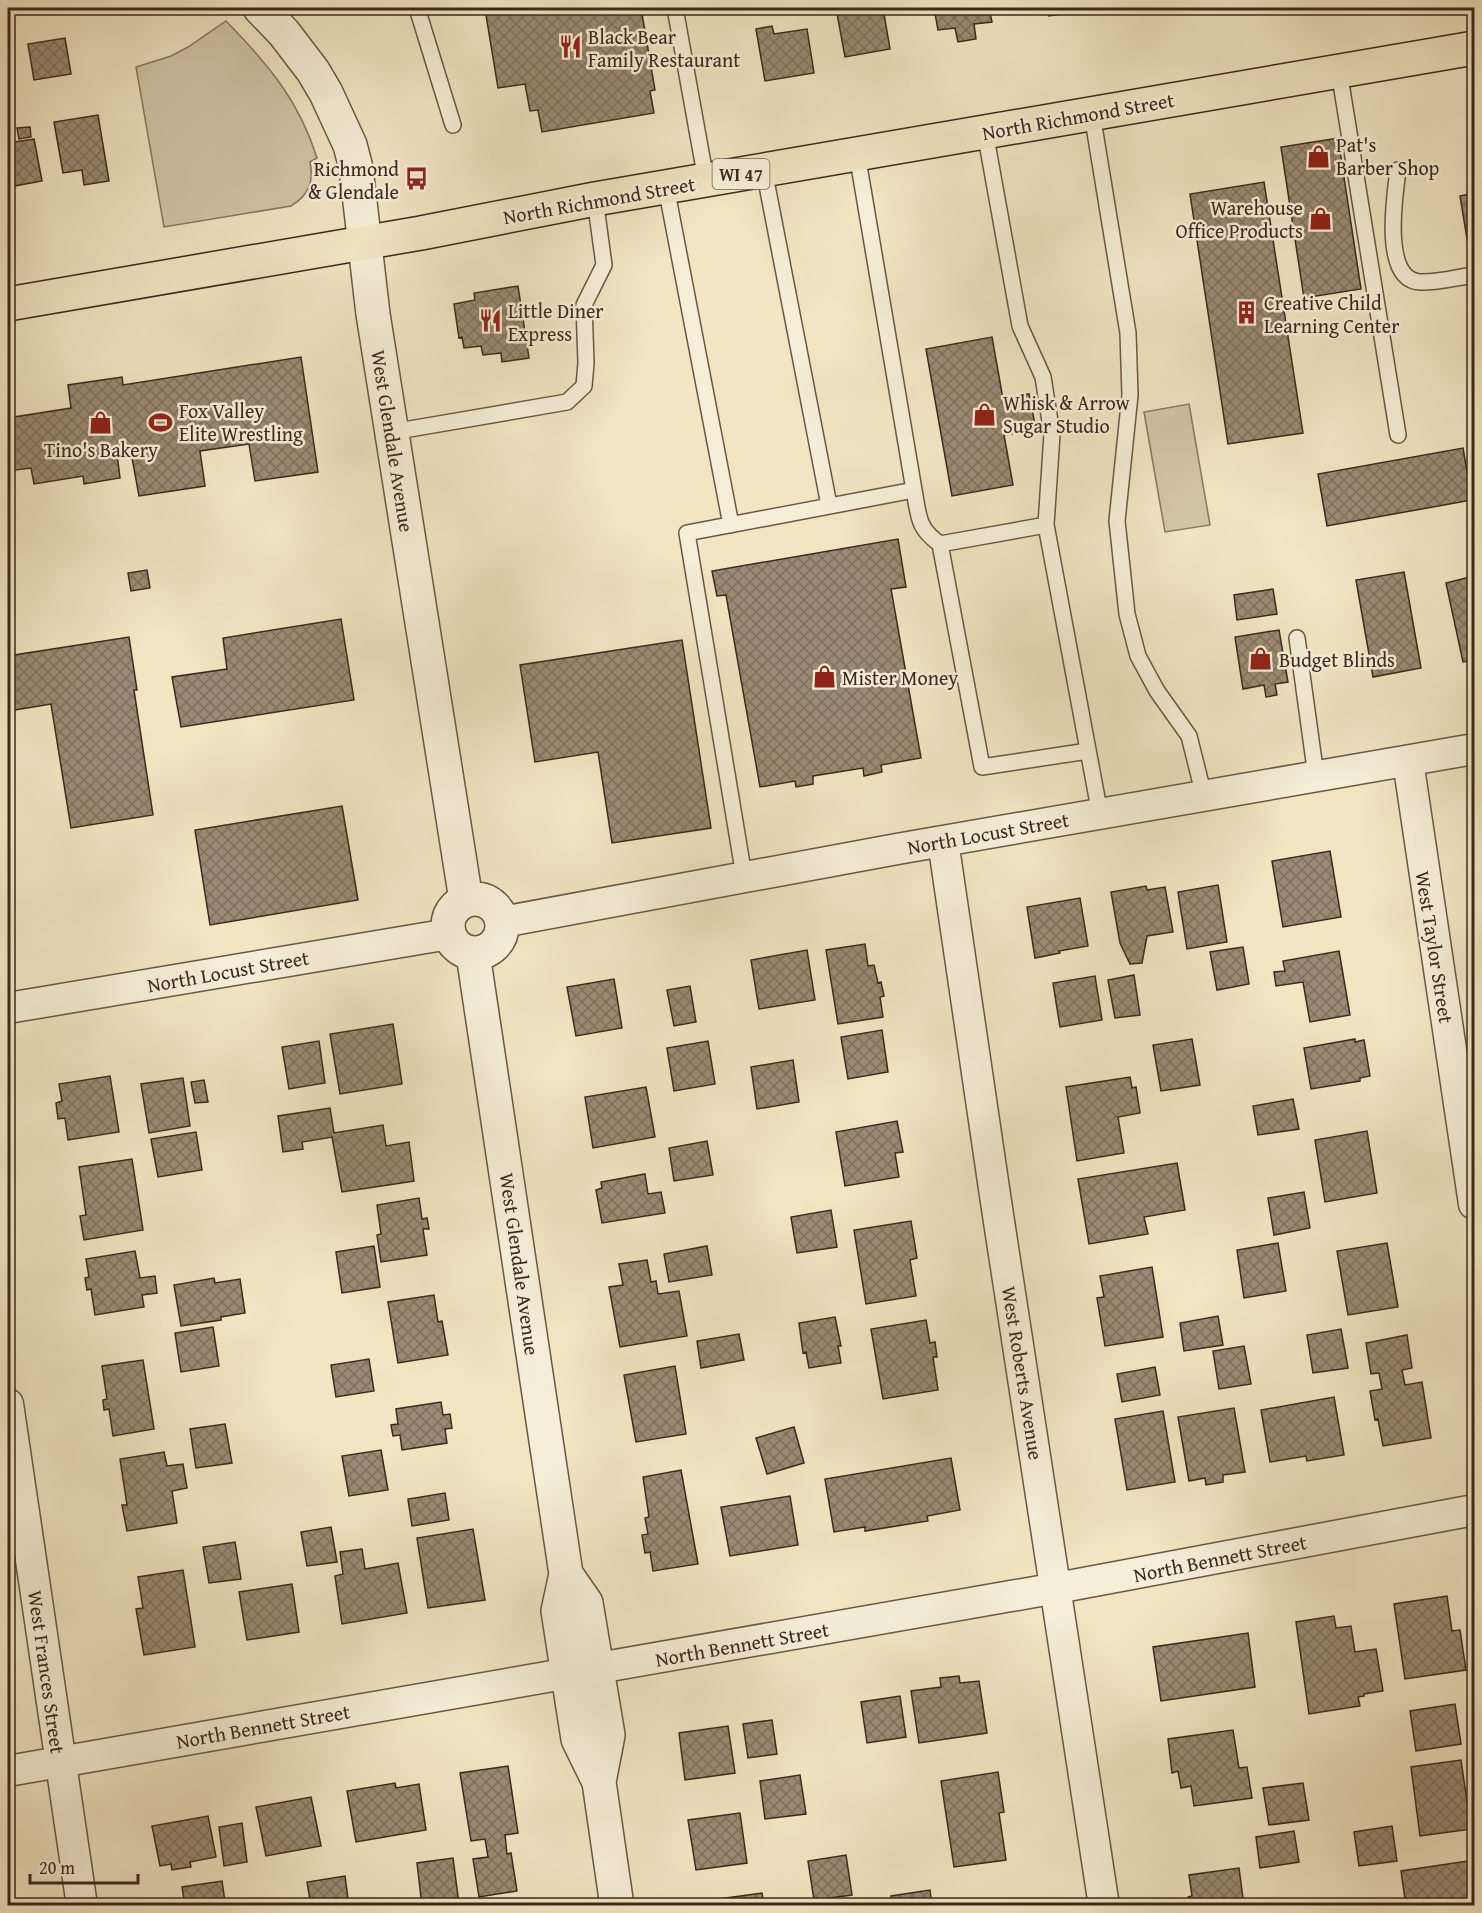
<svg xmlns="http://www.w3.org/2000/svg" width="1482" height="1913" font-family="'Gentium Book Plus',serif">
<style>
.green{fill:#d2c5a6;stroke:#877662;stroke-width:1.5}
.building{fill:url(#building-cross-hatch);stroke:#3c281e;stroke-width:1.5}
.lines{fill:none;stroke-linecap:round;stroke-linejoin:round}
.service-casing{stroke:#695747;stroke-width:18}
.minor-casing{stroke:#695747;stroke-width:33}
.tertiary-casing{stroke:#695747;stroke-width:36}
.primary-casing{stroke:#3c281e;stroke-width:36}
.service{stroke:#f6eed7;stroke-width:15}
.minor{stroke:#f6eed7;stroke-width:30}
.tertiary{stroke:#f6eed7;stroke-width:33}
.primary{stroke:#f1e5c2;stroke-width:33}
.labels{text-anchor:middle;dominant-baseline:central;stroke-width:5;stroke-linejoin:round;paint-order:stroke}
.shield{fill:#f6eed7;stroke:#746356;stroke-width:1.5}
.shield-label{font-size:18px;font-weight:bold;fill:#3c281e}
.poi-label{font-size:20px;fill:#3c281e;stroke:#f6eed7;text-anchor:start}
.street-label{font-size:20px;fill:#3c281e;stroke:#f6eed7}
</style>
<defs>
<pattern id="building-cross-hatch" width="8" height="8" patternUnits="userSpaceOnUse" patternTransform="scale(1.5)"><rect width="8" height="8" fill="#9a8a73"/><path d="M0 0l8 8M0 8l8-8" fill="none" stroke="#7f715e"/></pattern>
</defs>
<rect width="100%" height="100%" fill="#f1e5c2"/>
<filter id="stains"><feTurbulence type="fractalNoise" baseFrequency=".00333" numOctaves="4"/><feColorMatrix values="0 0 0 0 .2 0 0 0 0 .09 0 0 0 0 .02 0 0 0 .5 -.17"/></filter>
<radialGradient id="worn" r=".72"><stop offset=".6" stop-color="#630" stop-opacity="0"/><stop offset="1" stop-color="#630" stop-opacity=".3"/></radialGradient>
<!-- green -->
<path class="green" d="M226 21C267 63 299 100 317 158L310 162C314 182 309 195 291 206L164 227 136 67 171 56 188 47Z
M1189 404 1210 525 1165 532 1144 412Z"/>
<!-- building -->
<path class="building" d="M495 8H641L655 90 650 91 654 113 542 132 538 110 530 111 525 84 498 88 485 9Z
M836 8H883L890 49 845 57Z
M934 8H989L992 22 974 24 976 39 958 42 955 28 938 30Z
M1026 8H1085V10L1049 16 1048 9 1027 12Z
M772 26 774 34 807 29 814 73 765 81 756 29Z
M65 38 71 74 34 80 28 44Z
M98 115 109 181 84 185 82 170 63 173 54 122Z
M30 127 31 137 19 139 17 128Z
M1338 138 1361 289 1304 298 1281 147Z
M34 139 42 181 9 187 8 143Z
M1264 182 1303 433 1228 444 1190 194Z
M1474 193V263H1471L1460 196Z
M518 286 529 358 502 362 501 353 483 355 481 346 464 348 462 337 459 338 454 304 475 300 474 293Z
M992 337 1003 399 1029 394 1036 430 1004 435 1013 485 952 496 926 349Z
M301 357 318 472 255 481 249 444 200 451 205 486 139 496 131 452 117 454 120 478 84 484 83 476 34 484 31 468 8 471V418L71 408 68 385 122 377 123 385Z
M1474 428V467L1468 429Z
M1463 448 1472 500 1327 526 1318 474Z
M898 539 906 587 891 589 921 758 881 765 882 772 864 776 863 768 813 776V784L796 787 795 781 760 787 726 595 717 596 712 571Z
M147 570 150 588 131 591 128 573Z
M1404 572 1421 668 1373 677 1356 580Z
M1474 576V660L1463 662 1446 583Z
M1273 589 1277 614 1237 620 1234 595Z
M341 619 354 700 181 727 172 677 227 669 223 638Z
M1279 630 1288 682 1275 684 1277 695 1266 697 1264 685 1243 689 1235 637Z
M129 637 137 690H134L153 815 71 828 51 704 8 711V656Z
M682 640 711 828 612 843 598 752 535 762 520 665Z
M342 806 358 900 210 925 195 830Z
M1330 851 1341 917 1283 927 1272 861Z
M1218 885 1227 942 1187 949 1178 892Z
M1146 886 1147 890 1165 887 1173 932 1147 936 1142 963 1130 964 1120 943 1111 892Z
M1080 898 1088 946 1059 951 1060 953 1035 958 1027 907Z
M865 944 868 966 874 965 878 983 881 982 884 996 880 997 883 1017 838 1024 826 950Z
M1243 947 1249 984 1217 990 1210 952Z
M807 950 815 1000 759 1009 751 960Z
M1339 951 1350 1015 1310 1022 1303 982 1276 986 1274 972 1285 971 1283 961Z
M1134 975 1140 1015 1115 1018 1108 980Z
M1095 976 1102 1020 1060 1027 1053 983Z
M614 979 622 1028 576 1036 567 987Z
M690 986 696 1022 674 1026 667 990Z
M393 1024 402 1084 340 1094 330 1034Z
M882 1030 888 1072 848 1079 841 1037Z
M1192 1039 1200 1085 1161 1091 1153 1045Z
M1355 1039V1042L1364 1040 1370 1076 1360 1078V1081L1311 1089 1304 1048Z
M319 1041 325 1083 289 1089 282 1047Z
M708 1041 715 1084 674 1091 667 1048Z
M793 1060 799 1102 757 1109 751 1067Z
M110 1076 119 1132 68 1140 65 1118 58 1119 56 1103 62 1101 59 1084Z
M1130 1077 1132 1088 1136 1087 1140 1113 1118 1117 1124 1153 1077 1161 1066 1087Z
M183 1078 190 1126 149 1133 141 1084Z
M204 1080 208 1102 195 1103 191 1082Z
M646 1087 655 1137 593 1148 585 1097Z
M1293 1099 1299 1129 1258 1135 1253 1106Z
M330 1108 334 1133 383 1125 386 1146 409 1142 414 1181 342 1192 332 1137 302 1142 303 1149 283 1152 278 1116Z
M897 1121 903 1152 895 1153 899 1177 845 1186 836 1132Z
M1367 1131 1377 1193 1325 1202 1315 1140Z
M196 1132 202 1170 158 1177 151 1139Z
M707 1141 713 1175 674 1181 669 1148Z
M132 1159 143 1230 84 1240 80 1216 86 1215 79 1167Z
M1177 1163 1185 1210 1144 1217 1148 1234 1089 1244 1078 1179Z
M645 1174 648 1194 661 1192 665 1213 602 1223 596 1190 602 1188 601 1182Z
M1304 1192 1310 1228 1274 1235 1268 1198Z
M419 1198 422 1219 427 1218 429 1229H423L427 1255 381 1262 377 1235 381 1234 377 1205Z
M831 1210 837 1247 797 1253 791 1217Z
M911 1221 917 1258 910 1260 916 1296 866 1304 854 1230Z
M1278 1243 1286 1291 1244 1298 1237 1250Z
M1387 1243 1398 1307 1348 1315 1337 1251Z
M374 1246 380 1287 342 1293 336 1252Z
M707 1246 712 1275 669 1282 664 1254Z
M135 1251 140 1278 155 1276 157 1293 142 1295 144 1307 95 1315 91 1289 87 1290 85 1278 89 1277 86 1259Z
M647 1260 651 1282 656 1281 658 1294 679 1291 687 1336 620 1347 609 1287 623 1285 619 1264Z
M1152 1267 1163 1337 1105 1346 1097 1298 1104 1297 1100 1276Z
M214 1278 215 1283 240 1279 245 1313 221 1317V1320L181 1326 174 1285Z
M434 1295 438 1322 442 1321 448 1355 398 1363 388 1302Z
M1218 1316 1223 1345 1184 1351 1180 1323Z
M835 1317 841 1346H838L841 1363 809 1368 806 1352 803 1353 799 1323Z
M926 1320 930 1343 935 1342 937 1357H933L938 1390 883 1399 871 1329Z
M213 1327 219 1366 181 1372 175 1333Z
M1341 1329 1348 1368 1313 1373 1307 1335Z
M739 1334 744 1360 701 1368 697 1341Z
M1407 1335 1412 1368 1402 1370 1405 1385 1422 1382 1431 1438 1383 1446 1378 1419 1375 1420 1370 1391 1382 1389 1379 1373 1371 1374 1366 1343Z
M1244 1346 1251 1384 1219 1389 1213 1351Z
M369 1359 374 1391 336 1397 331 1365Z
M143 1360 154 1429 113 1436 109 1409 104 1410 103 1400 107 1399 102 1366Z
M675 1366 686 1434 636 1442 624 1375Z
M1155 1367 1160 1395 1122 1402 1117 1374Z
M1334 1397 1344 1455 1307 1461 1306 1456 1270 1462 1261 1410Z
M441 1402 443 1415 450 1414 452 1428 445 1429 447 1443 402 1450 400 1435 393 1436 391 1425 398 1424 396 1409Z
M1234 1408 1245 1472 1223 1475V1482L1206 1485 1205 1478 1189 1481 1178 1417Z
M1163 1411 1175 1482 1127 1490 1115 1419Z
M225 1424 232 1463 196 1468 190 1429Z
M794 1427 804 1463 767 1474 756 1438Z
M381 1450 388 1490 349 1496 342 1456Z
M164 1452 167 1466 183 1464 187 1488 172 1491 177 1523 127 1531 122 1505H127L120 1459Z
M951 1458 960 1510 927 1516 928 1521 865 1531V1527L834 1532 825 1479Z
M681 1470 698 1564 653 1571 650 1552 645 1553 642 1535 648 1534 645 1518 649 1517 643 1477Z
M445 1493 449 1520 412 1526 408 1499Z
M790 1496 798 1545 730 1556 721 1507Z
M331 1527 337 1562 307 1566 301 1532Z
M473 1529 485 1600 428 1608 417 1538Z
M235 1542 241 1579 209 1583 203 1547Z
M362 1549 365 1569 398 1563 407 1613 342 1624 335 1576 343 1574 340 1552Z
M183 1570 195 1647 144 1655 136 1609 143 1608 138 1577Z
M292 1584 299 1632 247 1640 239 1592Z
M1447 1596 1452 1631 1460 1630 1466 1670 1405 1679 1394 1604Z
M1334 1616 1336 1628 1351 1626 1355 1652 1376 1649 1383 1691 1364 1694V1696L1358 1697 1360 1706 1309 1714 1296 1622Z
M1248 1633 1255 1687 1161 1701 1153 1647Z
M959 1676 960 1683 979 1681 987 1733 919 1743 911 1691 941 1687 940 1678Z
M900 1696 906 1737 867 1743 861 1702Z
M1455 1704 1461 1744 1416 1751 1410 1711Z
M772 1720 777 1754 748 1758 743 1724Z
M728 1726 735 1773 685 1780 679 1733Z
M1233 1730 1239 1768 1247 1767 1252 1798 1194 1806 1191 1786 1181 1788 1178 1771 1172 1773 1168 1739Z
M1461 1760 1471 1829 1420 1836 1411 1767Z
M508 1766 518 1833 505 1835 507 1854 511 1853 517 1891 479 1897 473 1859 488 1857 485 1839 471 1841 460 1773Z
M998 1772 1004 1812 999 1813 1006 1860 954 1867 941 1781Z
M800 1775 806 1814 765 1819 760 1781Z
M395 1783 396 1788 419 1784 426 1830 356 1842 347 1791Z
M1303 1783 1309 1820 1269 1825 1263 1788Z
M311 1797 321 1846 266 1856 256 1807Z
M740 1813 747 1863 696 1870 688 1820Z
M208 1816 216 1857 190 1862 191 1867 172 1870 171 1864 160 1866 152 1826Z
M242 1823 247 1862 224 1866 219 1827Z
M1392 1826 1397 1861 1359 1866 1354 1832Z
M1294 1831 1299 1862 1260 1868 1256 1837Z
M846 1855 852 1895 814 1900 808 1861Z
M453 1858 459 1904 422 1906 417 1863Z
M1474 1860V1906H1406L1401 1871Z
M1239 1868 1244 1906H1189L1188 1897 1192 1896 1189 1875Z
M345 1876 349 1906H311L307 1882Z
M222 1881 225 1902 216 1904V1906H185L182 1887Z
M930 1890 932 1906H892L891 1896Z
M762 1893 764 1906H704V1901Z"/>
<g class="lines">
<defs>
<path id="service" d="M417 8 453 125
M675 8 706 180
M1339 71 1398 435
M1092 114 1128 333 1130 395 1117 521 1127 614 1138 656 1157 691 1189 736 1204 796
M857 154 914 490
M764 170 829 505
M1398 170C1395 194 1381 280 1420 282 1435 283 1459 277 1474 275
M666 187 731 525
M392 432 567 402 584 386 586 363 584 305 604 265 595 199
M1046 525 1100 814
M940 544 982 767 1088 751
M1297 638 1316 776
M744 876 687 533 914 490C919 516 917 528 940 544L1046 525 1052 434 1043 377 1020 326 985 132"/>
<path id="minor" d="M1408 761 1474 1204
M943 841 996 1202 1104 1906
M502 922 897 849 1474 749
M8 1008 449 934
M8 1404 82 1906
M8 1771 1057 1588 1474 1510"/>
<path id="tertiary" d="M260 8 284 33 313 71 326 93 350 145 356 168 373 314 466 900
M448 926a27 27 0 1 1 54 0a27 27 0 1 1-54 0Z
M473 954 566 1574 558 1611 578 1739 599 1782 617 1906
M566 1574 586 1603 608 1735 599 1782"/>
<path id="primary" d="M8 304 421 233 595 199 1474 48"/>
</defs>
<!-- service casing -->
<use href="#service" class="service-casing"/>
<!-- minor casing -->
<use href="#minor" class="minor-casing"/>
<!-- tertiary casing -->
<use href="#tertiary" class="tertiary-casing"/>
<!-- primary casing -->
<use href="#primary" class="primary-casing"/>
<!-- service -->
<use href="#service" class="service"/>
<!-- minor -->
<use href="#minor" class="minor"/>
<!-- tertiary -->
<use href="#tertiary" class="tertiary"/>
<!-- primary -->
<use href="#primary" class="primary"/>
</g>
<!-- icons -->
<defs>
<symbol id="restaurant-bare" viewBox="-9 -9 18 18"><path d="M-5-6h1v4h1v-4h1v4h1v-4h1v5L-1.5 .5V6h-2V.5L-5-1ZM5-6V6H3V1.5H1.5Q1.5-4 5-6Z" fill="#8f2418" stroke="#f6eed7" stroke-width="2.5" paint-order="stroke"/></symbol>
<symbol id="shop-bare" viewBox="-9 -9 18 18"><path d="M-5-2.5h2.3a2.7 3.5 0 0 1 5.4 0H5L5.5 6h-11ZM-1.5-2.5h3a1.5 2.3 0 0 0-3 0Z" fill="#8f2418" stroke="#f6eed7" stroke-width="2.5" paint-order="stroke"/></symbol>
<symbol id="bus-bare" viewBox="-9 -9 18 18"><path d="M-5-6H5V4H4V6H2V4H-2V6H-4V4H-5ZM-3.5-4V0h7V-4ZM-3.5 1.2v1.5H-2V1.2ZM2 1.2v1.5H3.5V1.2Z" fill="#8f2418" stroke="#f6eed7" stroke-width="2.5" paint-order="stroke"/></symbol>
<symbol id="building-bare" viewBox="-9 -9 18 18"><path d="M-4-6H4V6H1V3H-1V6H-4ZM-2.5-4.3h1.7v1.8h-1.7ZM.8-4.3h1.7v1.8H.8ZM-2.5-1h1.7V.8h-1.7ZM.8-1h1.7V.8H.8Z" fill="#8f2418" stroke="#f6eed7" stroke-width="2.5" paint-order="stroke"/></symbol>
<symbol id="stadium-bare" viewBox="-9 -9 18 18"><path d="M0-5a6.5 5 0 1 0 0 10a6.5 5 0 1 0 0-10ZM-3.5-1.8h7v3.6h-7Z" fill="#8f2418" stroke="#f6eed7" stroke-width="2.5" paint-order="stroke"/></symbol>
</defs>
<g fill-rule="evenodd">
<use href="#restaurant-bare" x="554" y="30" width="33" height="33"/>
<use href="#shop-bare" x="1302" y="140" width="33" height="33"/>
<use href="#bus-bare" x="400" y="162" width="33" height="33"/>
<use href="#shop-bare" x="1304" y="202" width="33" height="33"/>
<use href="#building-bare" x="1230" y="296" width="33" height="33"/>
<use href="#restaurant-bare" x="474" y="304" width="33" height="33"/>
<use href="#shop-bare" x="968" y="398" width="33" height="33"/>
<use href="#shop-bare" x="84" y="406" width="33" height="33"/>
<use href="#stadium-bare" x="144" y="406" width="33" height="33"/>
<use href="#shop-bare" x="1244" y="642" width="33" height="33"/>
<use href="#shop-bare" x="808" y="660" width="33" height="33"/>
</g>
<g class="labels">
<!-- shield labels -->
<rect class="shield" x="712.5" y="159" width="57" height="30" rx="4.5"/>
<g class="shield-label">
<text x="741" y="174">WI 47</text>
</g>
<!-- poi labels -->
<g class="poi-label">
<text x="588" y="36">Black Bear<tspan x="588" dy="23">Family Restaurant</tspan></text>
<text x="1336" y="144">Pat's<tspan x="1336" dy="23">Barber Shop</tspan></text>
<text x="399" y="168" text-anchor="end">Richmond<tspan x="399" dy="23">&amp; Glendale</tspan></text>
<text x="1303" y="207" text-anchor="end">Warehouse<tspan x="1303" dy="23">Office Products</tspan></text>
<text x="1264" y="302">Creative Child<tspan x="1264" dy="23">Learning Center</tspan></text>
<text x="508" y="310">Little Diner<tspan x="508" dy="23">Express</tspan></text>
<text x="1003" y="402">Whisk &amp; Arrow<tspan x="1003" dy="23">Sugar Studio</tspan></text>
<text x="179" y="410">Fox Valley<tspan x="179" dy="23">Elite Wrestling</tspan></text>
<text x="101" y="449" text-anchor="middle">Tino's Bakery</text>
<text x="1279" y="659">Budget Blinds</text>
<text x="842" y="677">Mister Money</text>
</g>
<!-- street labels -->
<g class="street-label">
<text transform="translate(1078 116) rotate(-10)">North Richmond Street</text>
<text transform="translate(599 200) rotate(-10)">North Richmond Street</text>
<text transform="translate(393 441) rotate(81)">West Glendale Avenue</text>
<text transform="translate(988 833) rotate(-10)">North Locust Street</text>
<text transform="translate(1435 947) rotate(81)">West Taylor Street</text>
<text transform="translate(228 971) rotate(-10)">North Locust Street</text>
<text transform="translate(520 1264) rotate(82)">West Glendale Avenue</text>
<text transform="translate(1023 1373) rotate(81)">West Roberts Avenue</text>
<text transform="translate(1220 1558) rotate(-11)">North Bennett Street</text>
<text transform="translate(742 1644) rotate(-10)">North Bennett Street</text>
<text transform="translate(47 1672) rotate(82)">West Frances Street</text>
<text transform="translate(263 1726) rotate(-10)">North Bennett Street</text>
</g>
</g>
<!-- margin -->
<rect width="1482" height="1913" fill="none" stroke="#f1e5c2" stroke-width="30"/>
<rect x="9" y="9" width="1464" height="1895" fill="none" stroke="#3c281e" stroke-width="3"/>
<rect x="15" y="15" width="1452" height="1883" fill="none" stroke="#3c281e" stroke-width="1.5"/>
<!-- scale -->
<path d="M30 1874v9h108v-9" fill="none" stroke="#3c281e" stroke-width="3"/>
<text x="39" y="1874" font-size="18" fill="#3c281e" stroke="#f6eed7" stroke-width="4.5" paint-order="stroke">20 m</text>
<rect width="100%" height="100%" filter="url(#stains)"/>
<rect width="100%" height="100%" fill="url(#worn)"/>
</svg>
